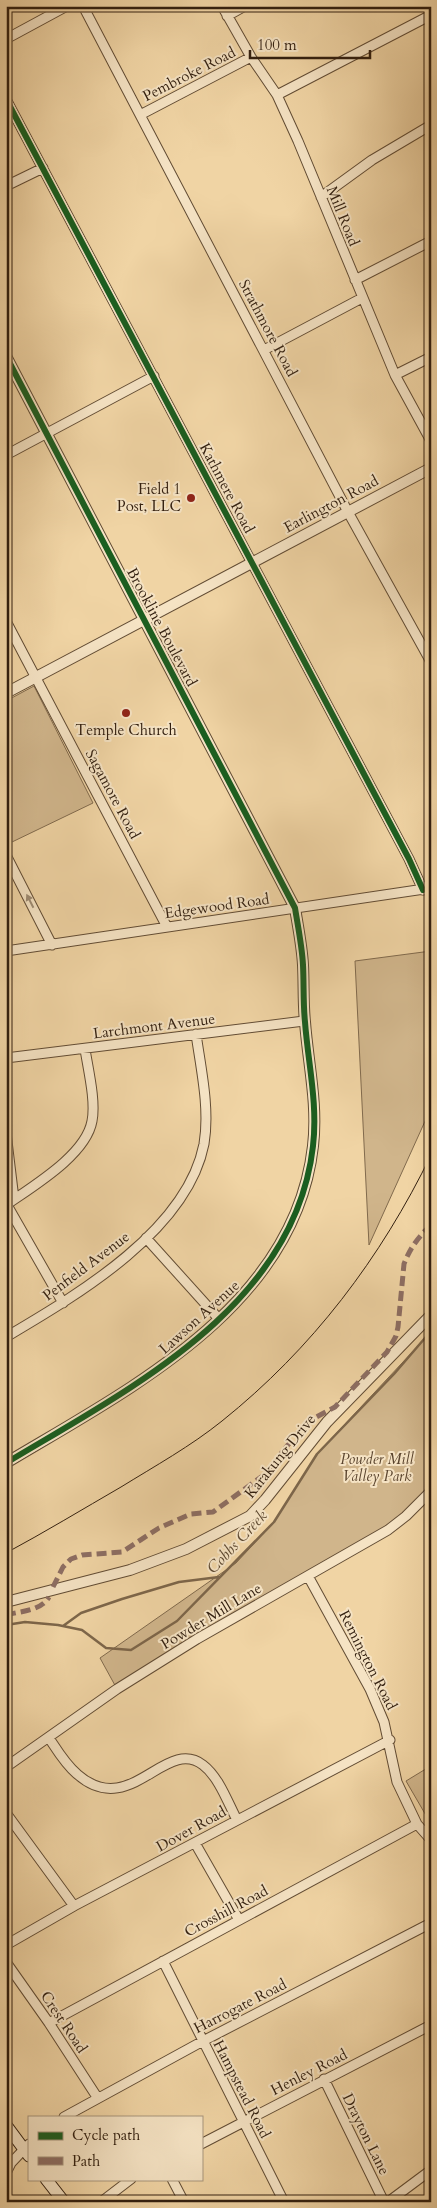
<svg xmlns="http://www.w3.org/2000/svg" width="437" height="2208" font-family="Cardo,serif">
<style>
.green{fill:#d0b58b;stroke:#816a4d}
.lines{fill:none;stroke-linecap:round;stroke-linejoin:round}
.stream{stroke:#7d664a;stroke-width:2.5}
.minor-casing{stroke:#624c34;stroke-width:11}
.tertiary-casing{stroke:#624c34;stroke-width:12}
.secondary-casing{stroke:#321f0f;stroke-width:13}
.minor{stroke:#f5e3c4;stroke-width:9}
.tertiary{stroke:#f5e3c4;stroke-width:10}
.secondary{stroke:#f5e3c4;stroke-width:11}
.tram{stroke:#321f0f;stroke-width:1}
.quiet{stroke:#8d6e63;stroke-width:5;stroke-dasharray:10 5;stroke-linecap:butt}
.cycleway-casing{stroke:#f5e3c4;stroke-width:9}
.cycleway{stroke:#1b5e20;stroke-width:6}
.oneway{fill:#9d8b73}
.poi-dot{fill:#8f2418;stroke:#f5e3c4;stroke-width:2}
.labels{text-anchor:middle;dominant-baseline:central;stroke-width:4;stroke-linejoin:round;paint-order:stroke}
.street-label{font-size:15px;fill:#321f0f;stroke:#f5e3c4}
.poi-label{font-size:15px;fill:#321f0f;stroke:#f5e3c4;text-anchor:end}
.park-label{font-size:15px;font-style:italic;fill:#5a442e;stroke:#f5e3c4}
.water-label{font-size:16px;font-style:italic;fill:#5e4931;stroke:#f5e3c4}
</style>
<rect width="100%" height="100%" fill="#f0d4a4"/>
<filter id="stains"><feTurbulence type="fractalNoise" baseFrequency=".004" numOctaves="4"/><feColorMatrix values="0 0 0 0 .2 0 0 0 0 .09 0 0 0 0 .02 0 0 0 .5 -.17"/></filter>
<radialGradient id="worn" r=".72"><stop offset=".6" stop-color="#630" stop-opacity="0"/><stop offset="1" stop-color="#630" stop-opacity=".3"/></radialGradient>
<!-- green -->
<path class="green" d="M34 686 93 803 12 842 6 832V701Z
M431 951V1108L369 1245 355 961Z
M431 1332V1491L406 1516 117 1689 100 1658 236 1563 274 1522 317 1454Z
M429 1767 431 1769V1824L406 1781Z"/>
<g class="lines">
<!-- stream -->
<path class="stream" d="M6 1625 25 1622 58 1625 82 1630 106 1648 131 1650 177 1621 274 1522 317 1454 394 1374 431 1331
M63 1626 81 1613 122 1599 179 1582 219 1577"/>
<defs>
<path id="minor" d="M83 6 348 512 431 662
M222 6 251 57 277 95 298 141 395 375 431 441
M227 16 245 6
M6 39 67 6
M277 95 431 15
M6 99 409 859 423 890
M140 115 251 57
M6 186 43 168
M321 197 372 160 431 125
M355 280 431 241
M264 350 362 298
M395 375 431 357
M6 455 154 376
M6 621 167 927
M6 855 52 945
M6 951 431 888
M6 1058 304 1021
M6 1133 14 1199
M6 1205C33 1186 86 1155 92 1121 96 1101 88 1069 85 1049
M7 1205 63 1303
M146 1238 219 1319
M6 1337C77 1295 187 1231 204 1144 210 1109 201 1069 196 1034
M308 1576 370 1689 384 1722 397 1782 417 1824 431 1840
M49 1738C57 1750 65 1764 77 1774 130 1821 165 1736 203 1765 219 1777 228 1803 237 1820
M6 1767 117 1689 197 1639 388 1530 406 1516 431 1491
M6 1813 74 1906
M195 1843 239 1920
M6 1945 74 1906 390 1740
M163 1961 284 2202
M6 1962 49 2023 97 2097
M49 2023 417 1824
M324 2079 384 2202
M64 2117 203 2041 431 1923
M201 2144 431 2025
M6 2173 11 2163 29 2144
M172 2179 184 2202
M101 2202 131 2179
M388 2202 431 2170"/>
<path id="tertiary" d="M6 356 295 908C298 927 302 946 303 965 304 984 303 1003 305 1022 308 1063 318 1104 313 1146 295 1307 129 1389 6 1463
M6 693 431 468
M6 1602 130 1570 186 1549 250 1516 265 1500 327 1422 431 1315"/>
<path id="secondary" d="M6 2125 29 2156
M46 2179 64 2202"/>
</defs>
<!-- minor casing -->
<use href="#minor" class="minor-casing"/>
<!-- tertiary casing -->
<use href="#tertiary" class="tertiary-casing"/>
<!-- secondary casing -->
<use href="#secondary" class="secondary-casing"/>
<!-- minor -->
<use href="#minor" class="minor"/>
<!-- tertiary -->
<use href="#tertiary" class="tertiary"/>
<!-- secondary -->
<use href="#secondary" class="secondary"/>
<!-- tram -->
<path class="tram" d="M6 1553C45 1532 83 1509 121 1487 155 1466 191 1446 222 1421 312 1349 381 1258 431 1155"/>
<!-- quiet -->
<path class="quiet" d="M53 1587 63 1567 71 1559 82 1555 122 1552 159 1528 191 1514 213 1512 268 1472 275 1467 282 1452 307 1422 335 1407 387 1352 396 1336 398 1327 404 1264C410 1248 419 1236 431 1225
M6 1615C21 1611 41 1611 49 1597"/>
<defs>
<path id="cycleway" d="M6 99 409 859 423 890
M6 356 295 908C298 927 302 946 303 965 304 984 303 1003 305 1022 308 1063 318 1104 313 1146 295 1307 129 1389 6 1463"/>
</defs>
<!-- cycleway casing -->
<use href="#cycleway" class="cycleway-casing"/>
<!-- cycleway -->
<use href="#cycleway" class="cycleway"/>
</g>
<!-- one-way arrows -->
<defs><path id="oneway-solid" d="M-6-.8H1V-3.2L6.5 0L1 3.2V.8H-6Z" transform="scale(1.25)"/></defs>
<use class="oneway" href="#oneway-solid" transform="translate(30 901) rotate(-117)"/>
<!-- markers -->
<g class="poi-dot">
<circle cx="191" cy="498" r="5"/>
<circle cx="126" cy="713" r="5"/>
</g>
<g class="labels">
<!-- street labels -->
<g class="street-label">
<text transform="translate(189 74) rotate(-27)">Pembroke Road</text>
<text transform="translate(343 216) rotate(68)">Mill Road</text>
<text transform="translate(268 328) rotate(62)">Strathmore Road</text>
<text transform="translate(227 488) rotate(62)">Kathmere Road</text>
<text transform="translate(331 504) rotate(-28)">Earlington Road</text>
<text transform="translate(162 627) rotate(62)">Brookline Boulevard</text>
<text transform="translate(113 794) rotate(62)">Sagamore Road</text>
<text transform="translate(217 906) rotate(-8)">Edgewood Road</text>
<text transform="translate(154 1026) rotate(-7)">Larchmont Avenue</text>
<text transform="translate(86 1266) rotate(-37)">Penfield Avenue</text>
<text transform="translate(199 1317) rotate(-42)">Lawson Avenue</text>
<text transform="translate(280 1456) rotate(-51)">Karakung Drive</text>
<text transform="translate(211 1616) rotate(-31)">Powder Mill Lane</text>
<text transform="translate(368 1660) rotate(63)">Remington Road</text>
<text transform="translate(191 1829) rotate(-29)">Dover Road</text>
<text transform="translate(226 1911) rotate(-28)">Crosshill Road</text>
<text transform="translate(240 2006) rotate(-27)">Harrogate Road</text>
<text transform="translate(64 2022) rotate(56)">Crest Road</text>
<text transform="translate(309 2072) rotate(-27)">Henley Road</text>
<text transform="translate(242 2089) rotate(63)">Hampstead Road</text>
<text transform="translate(366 2134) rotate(64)">Drayton Lane</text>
</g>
<!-- poi labels -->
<g class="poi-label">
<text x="181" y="489">Field 1<tspan x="181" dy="17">Post, LLC</tspan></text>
<text x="126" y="730" text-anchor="middle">Temple Church</text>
</g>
<!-- park labels -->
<g class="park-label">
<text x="377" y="1459">Powder Mill<tspan x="377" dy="17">Valley Park</tspan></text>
</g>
<!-- water labels -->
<g class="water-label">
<text transform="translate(237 1542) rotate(-47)">Cobbs Creek</text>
</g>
</g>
<!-- margin -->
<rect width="437" height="2208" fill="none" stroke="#f0d4a4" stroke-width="25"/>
<rect x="8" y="8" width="422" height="2193" fill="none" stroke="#321f0f" stroke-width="2.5"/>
<rect x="12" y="12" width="412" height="2183" fill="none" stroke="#321f0f"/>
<!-- legend -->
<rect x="28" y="2116" width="175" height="65" fill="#f5e3c4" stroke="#a7957c"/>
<rect x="38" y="2132" width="25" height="8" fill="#1b5e20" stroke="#a7957c"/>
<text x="72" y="2140" font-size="15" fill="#321f0f">Cycle path</text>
<rect x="38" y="2157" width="25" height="8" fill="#8d6e63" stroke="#a7957c"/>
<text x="72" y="2166" font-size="15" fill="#321f0f">Path</text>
<!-- scale -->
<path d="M250 50v8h120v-8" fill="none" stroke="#321f0f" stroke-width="2.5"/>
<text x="257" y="50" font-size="15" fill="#321f0f" stroke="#f5e3c4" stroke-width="4" paint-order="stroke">100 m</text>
<rect width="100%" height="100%" filter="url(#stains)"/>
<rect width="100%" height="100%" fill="url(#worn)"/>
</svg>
